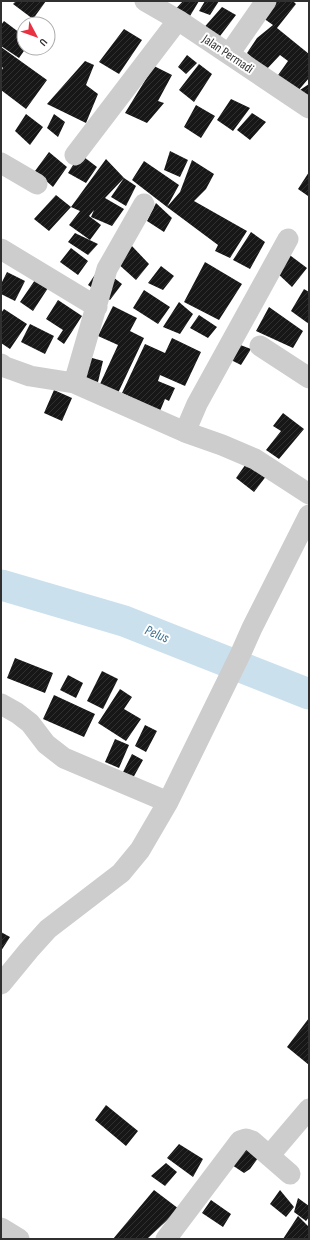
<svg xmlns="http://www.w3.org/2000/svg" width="310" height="1240" font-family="'Sofia Sans Condensed',sans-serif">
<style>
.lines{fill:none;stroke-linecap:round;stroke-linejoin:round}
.river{stroke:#cbe0ed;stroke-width:31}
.building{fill:url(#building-hatch)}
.street{stroke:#cdcdcd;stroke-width:21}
.labels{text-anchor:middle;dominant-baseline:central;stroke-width:4;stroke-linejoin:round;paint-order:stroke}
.street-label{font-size:13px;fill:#303030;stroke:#fff}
.water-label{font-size:14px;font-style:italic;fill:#3c7395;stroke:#fff}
</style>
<defs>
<pattern id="building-hatch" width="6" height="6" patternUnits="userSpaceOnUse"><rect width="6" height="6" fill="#171717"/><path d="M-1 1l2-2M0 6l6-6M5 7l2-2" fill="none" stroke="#303030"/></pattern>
</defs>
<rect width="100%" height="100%" fill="#fff"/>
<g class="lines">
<!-- river -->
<path class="river" d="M1 585 124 621 309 694"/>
</g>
<!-- building -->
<path class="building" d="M16 1H46L33 19 13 4Z
M183 1H199L187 21 172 13Z
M205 1H219L210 15 199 11Z
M274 1H293L296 4 277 28 309 54V78L297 92 309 84V102L276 78 288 61 280 55 266 70 247 53 257 38 273 25 263 18Z
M222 7 236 15 217 40 201 31Z
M4 21 24 36V48H26L19 58 1 46V25Z
M124 29 142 40 119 74 99 62Z
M1 47 47 80 26 109 1 90V71L3 68 1 66Z
M187 55 197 63 186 74 178 67Z
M85 61 94 65 86 85 98 94 86 123 47 104Z
M199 64 212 74 194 102 179 90Z
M154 66 172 75 158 101 164 103 147 123 125 113Z
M231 99 250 108 233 131 217 120Z
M196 105 215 116 201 138 184 127Z
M252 113 266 122 250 140 237 130Z
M26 114 43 127 30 145 15 131Z
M54 114 65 122 58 137 47 128Z
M170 151 188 160 180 177 164 170Z
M49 152 67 167 53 187 35 171Z
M80 154 97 167 86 183 68 173Z
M106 159 124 178 105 198 124 209 112 226 91 217 94 210 89 216 101 225 90 240 69 225 80 211 71 207Z
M192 160 214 174 206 189 194 201 247 231 230 258 215 251 218 245 167 207 180 192Z
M144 161 179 185 167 207 132 180Z
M309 172V193L308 196 298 189Z
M124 178 136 186 126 206 111 197Z
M56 195 71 207 49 231 34 219Z
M156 203 172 218 164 232 147 221Z
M251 232 265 242 250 269 233 260Z
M75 233 98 244 88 255 68 242Z
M131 245 149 264 136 280 116 262Z
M71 248 88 261 78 275 60 262Z
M287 253 307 268 292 287 276 272Z
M205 262 242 284 219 320 184 302Z
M161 266 174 276 163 290 148 283Z
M100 267 122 284 110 300 88 285Z
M7 272 25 281 15 301 1 294V284Z
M35 280 48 288 33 311 20 302Z
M304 289 309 292V324L291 311Z
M144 290 170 307 158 324 133 308Z
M58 300 82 316 64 344 57 339 63 330 46 319Z
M179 302 193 314 180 334 163 327Z
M113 306 137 318 130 331 144 338 118 393 100 384 118 345 98 336Z
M269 307 303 331 293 348 256 331Z
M4 309 27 324 10 349 1 343V313Z
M199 315 217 327 208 338 190 328Z
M30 324 54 336 45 354 21 342Z
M172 338 201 352 185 386 160 375 158 381 175 388 169 401 165 399 160 411 122 393 145 344 165 353Z
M235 343 251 349 241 365 227 358Z
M85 356 103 361 98 382 79 379Z
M54 390 72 398 62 421 44 413Z
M283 413 304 429 279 459 266 450 281 431 273 426Z
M248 461 267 475 254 492 236 478Z
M15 658 53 673 45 693 7 678Z
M102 671 118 679 103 709 87 701Z
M68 675 83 683 76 698 60 690Z
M120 689 132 697 124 709 141 719 126 741 98 723Z
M54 695 95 714 84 737 43 719Z
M145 725 157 731 146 752 135 746Z
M115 739 129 745 119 768 105 762Z
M132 754 143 760 133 778 123 772Z
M1 932 10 937 1 951Z
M309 1018V1065L287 1047Z
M106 1105 138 1131 126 1146 95 1120Z
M246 1142 261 1154 250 1169 244 1173 229 1163Z
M179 1144 203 1159 193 1177 167 1158Z
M166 1163 177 1172 165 1186 151 1176Z
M154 1190 179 1209 147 1239H113Z
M280 1190 294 1207 286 1217 270 1204Z
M298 1198 309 1206V1217L306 1221 294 1212Z
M211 1200 231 1214 223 1227 202 1213Z
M298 1216 309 1227V1239H283Z"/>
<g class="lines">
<!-- street -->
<path class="street" d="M145 1 178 20 309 108
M229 54 266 1
M75 155 178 20
M1 163 37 184
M1 249 97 307
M260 346 309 378
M1 364 5 367 30 376 74 383 185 432 222 445 255 459 309 494
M74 383 107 269 144 204
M185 432 197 404 288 239
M1 704 17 713 30 723 46 744 64 758 168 802
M1 984 29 950 48 929 121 873 140 850 168 802 240 655 252 628 309 515
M269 1156 309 1109
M1 1228 19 1239
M166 1239 240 1141 246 1139 252 1141 290 1174"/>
</g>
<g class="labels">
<!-- street labels -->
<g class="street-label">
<text transform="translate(228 54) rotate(34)">Jalan Permadi</text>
</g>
<!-- water labels -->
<g class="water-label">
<text transform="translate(157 634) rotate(22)">Pelus</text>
</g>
</g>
<!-- border -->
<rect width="310" height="1240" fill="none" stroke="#303030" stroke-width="4"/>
<!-- north arrow -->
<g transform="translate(36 36) rotate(131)"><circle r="19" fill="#ffffff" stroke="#acacac"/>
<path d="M0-3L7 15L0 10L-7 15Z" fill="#e83241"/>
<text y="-6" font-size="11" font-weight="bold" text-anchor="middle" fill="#303030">U</text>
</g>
</svg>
